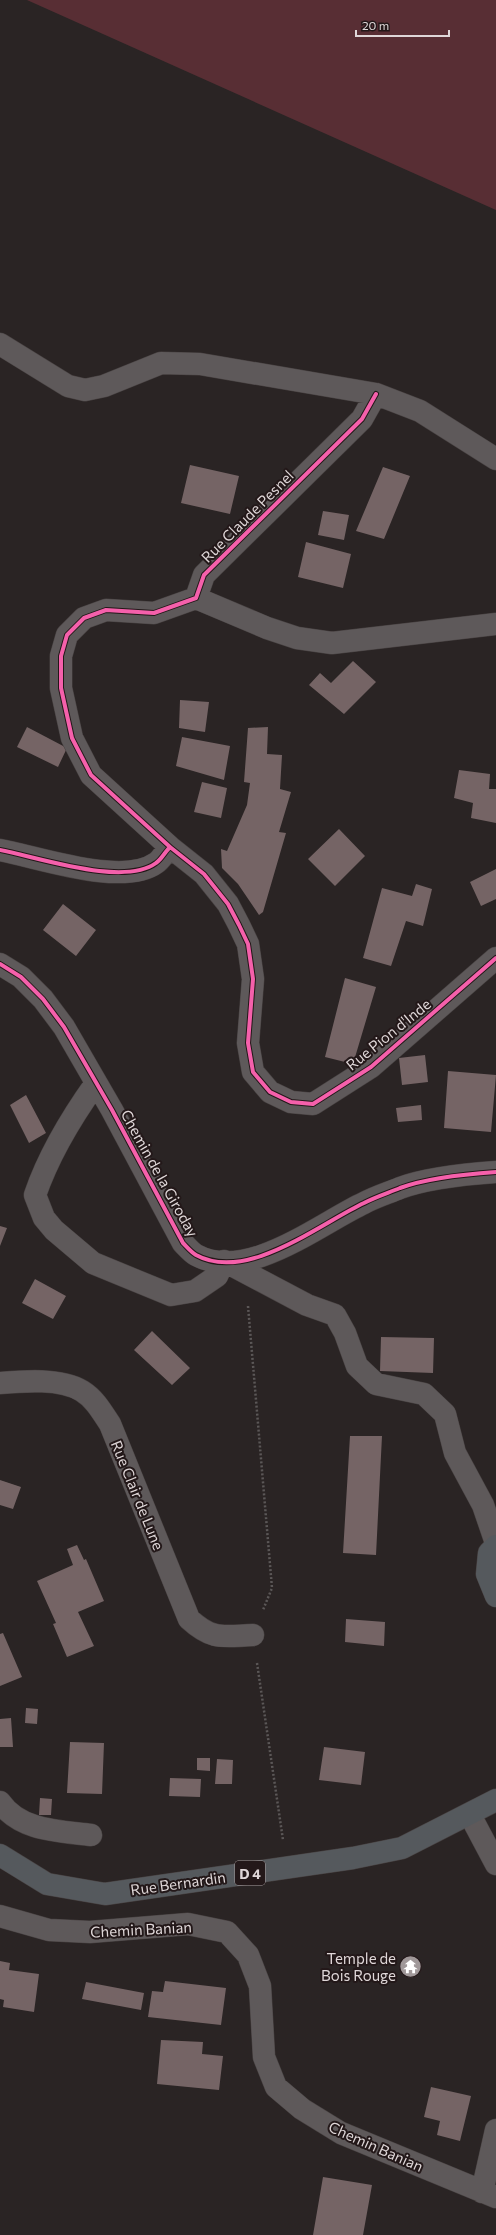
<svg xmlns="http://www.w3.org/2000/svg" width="496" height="2235" font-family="Commissioner,sans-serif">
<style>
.green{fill:#582e34}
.building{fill:#756465}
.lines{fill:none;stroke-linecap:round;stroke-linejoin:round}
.minor-casing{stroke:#484242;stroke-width:23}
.major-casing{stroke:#484242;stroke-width:23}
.path{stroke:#5b5757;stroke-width:2.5;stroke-dasharray:2 2;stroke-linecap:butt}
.minor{stroke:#5e595a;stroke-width:22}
.major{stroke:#55595d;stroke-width:22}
.cycleway-casing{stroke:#231819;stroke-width:6}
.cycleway{stroke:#f560ab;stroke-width:4}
.labels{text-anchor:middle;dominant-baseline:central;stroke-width:4;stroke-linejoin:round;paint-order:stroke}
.shield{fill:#231819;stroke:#a79e9f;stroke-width:1}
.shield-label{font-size:14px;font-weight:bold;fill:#dfd7d8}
.street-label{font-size:15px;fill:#dfd7d8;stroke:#231819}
.poi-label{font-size:15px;fill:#dfd7d8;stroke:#231819;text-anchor:end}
</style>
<rect width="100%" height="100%" fill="#2a2424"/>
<!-- green -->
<path class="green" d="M27 0H496V210Z"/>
<!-- building -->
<path class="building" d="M190 465 239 476 230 514 181 503Z
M383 467 410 476 384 539 356 531Z
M323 511 349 515 344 540 318 535Z
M306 542 351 554 343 588 298 577Z
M353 661 376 682 344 714 309 685 320 673 331 683Z
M180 700 209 702 205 732 179 728Z
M27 727 67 748 58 767 17 747Z
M268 727 267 754 282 755 280 789 291 792 279 832 286 833 263 912 259 915 238 884 222 868 221 849 227 851 247 805 250 783 244 782 248 728Z
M182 737 230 746 224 780 176 766Z
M459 770 490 774 489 789H496V823L471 818 473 803 454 798Z
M202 782 227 788 221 818 194 812Z
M339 829 365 856 335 886 308 859Z
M496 869V899L481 906 470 882Z
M416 884 432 889 423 926 406 921 391 966 363 958 382 888 412 896Z
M63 904 96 930 76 956 43 930Z
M345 978 376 987 353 1064 325 1057Z
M425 1055 428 1082 402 1085 399 1058Z
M448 1071 496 1075 491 1132 444 1128Z
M26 1095 46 1133 29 1143 10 1105Z
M421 1105 422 1120 398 1122 396 1108Z
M0 1226 7 1228 0 1246Z
M35 1279 66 1296 53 1319 22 1303Z
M152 1331 190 1368 172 1385 134 1350Z
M381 1337 434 1338 433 1373 380 1371Z
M350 1436H382L376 1555 343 1553Z
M0 1480 21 1487 13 1509 0 1505Z
M77 1545 84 1560 86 1559 104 1601 78 1612 94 1646 67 1657 53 1624 56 1623 37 1581 73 1565 67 1549Z
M346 1619 385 1622 384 1646 345 1642Z
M3 1633 22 1677 0 1686V1634Z
M26 1708 38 1709 37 1724 25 1723Z
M11 1718 13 1747H0V1719Z
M70 1742 104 1743 102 1794 67 1793Z
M324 1747 365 1752 361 1785 319 1780Z
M197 1758H210V1771L197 1770Z
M217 1759 233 1760 232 1784H215Z
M170 1778 201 1779 200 1797 169 1796Z
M40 1798 52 1799 51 1815H39Z
M0 1961 10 1963 9 1970 39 1974 34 2012 3 2007 4 2000 0 1999Z
M165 1981 226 1988 221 2025 148 2017 152 1991 163 1992Z
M86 1982 144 1993 141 2010 82 1999Z
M161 2040 203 2042 202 2054 223 2056 219 2090 157 2084Z
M431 2087 471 2096 460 2141 437 2135 440 2121 424 2117Z
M323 2177 372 2185 363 2235H313Z"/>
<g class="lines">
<defs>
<path id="minor" d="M0 344 68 386 85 390 104 386 161 363 200 364 376 394 420 411 496 459
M196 598 267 628 297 638 332 643 496 624
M196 598 204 575 362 419 376 394
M170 847 91 775 72 738 61 688V656L67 635 84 618 106 610 154 613 196 598
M0 850C38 857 123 887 156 863 161 860 165 852 170 847L204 874 228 904 239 925 248 944 253 979 248 1043 253 1072 270 1092 291 1102 313 1104 371 1067 496 958
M0 964 21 977 43 999 64 1027 112 1110 183 1243C187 1247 191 1252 196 1255 247 1283 319 1224 364 1203 375 1197 388 1193 400 1188 427 1178 467 1174 496 1172
M96 1083C71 1118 49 1154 35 1195L44 1218 54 1230 93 1263 171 1295 195 1291 217 1276 224 1261 307 1305 335 1315 345 1333 357 1366 376 1384 424 1394 445 1414 455 1453 483 1505 496 1543
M0 1383C24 1381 61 1378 82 1391 95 1399 102 1412 110 1424L189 1619C213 1641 223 1636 253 1635
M0 1802C20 1831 59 1831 91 1835
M470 1815 496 1864
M0 1916 49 1930 90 1932 188 1924 227 1932 248 1955 260 1986 264 2057 276 2087 302 2109 341 2133 496 2197
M482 2192 496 2130"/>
<path id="major" d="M496 1546 489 1553 487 1574 496 1596
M0 1855 47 1884 105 1894 353 1858 402 1848 496 1800"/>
</defs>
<!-- minor casing -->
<use href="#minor" class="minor-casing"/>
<!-- major casing -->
<use href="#major" class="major-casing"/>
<!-- path -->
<path class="path" d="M248 1306 272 1588 263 1610
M257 1663 283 1840"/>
<!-- minor -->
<use href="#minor" class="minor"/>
<!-- major -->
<use href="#major" class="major"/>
<defs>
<path id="cycleway" d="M170 847 91 775 72 738 61 688V656L67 635 84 618 106 610 154 613 196 598 204 575 362 419 376 394
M0 850C38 857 123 887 156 863 161 860 165 852 170 847L204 874 228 904 239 925 248 944 253 979 248 1043 253 1072 270 1092 291 1102 313 1104 371 1067 496 958
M0 964 21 977 43 999 64 1027 112 1110 183 1243C187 1247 191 1252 196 1255 247 1283 319 1224 364 1203 375 1197 388 1193 400 1188 427 1178 467 1174 496 1172"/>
</defs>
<!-- cycleway casing -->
<use href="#cycleway" class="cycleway-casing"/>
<!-- cycleway -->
<use href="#cycleway" class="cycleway"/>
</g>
<!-- icons -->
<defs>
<symbol id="temple-disc" viewBox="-11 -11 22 22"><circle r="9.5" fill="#a09899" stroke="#231819"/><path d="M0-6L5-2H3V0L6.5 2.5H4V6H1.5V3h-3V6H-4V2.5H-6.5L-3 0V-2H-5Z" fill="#fff"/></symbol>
</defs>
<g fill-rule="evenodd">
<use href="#temple-disc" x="398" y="1954" width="25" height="25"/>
</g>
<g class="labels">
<!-- shield labels -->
<rect class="shield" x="235" y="1861" width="30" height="24" rx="3"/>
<g class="shield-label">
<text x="250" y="1873">D 4</text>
</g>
<!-- street labels -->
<g class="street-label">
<text transform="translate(247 516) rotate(-45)">Rue Claude Pesnel</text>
<text transform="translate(388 1034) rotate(-39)">Rue Pion d'Inde</text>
<text transform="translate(160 1173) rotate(61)">Chemin de la Giroday</text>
<text transform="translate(138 1495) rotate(68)">Rue Clair de Lune</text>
<text transform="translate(178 1883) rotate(-8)">Rue Bernardin</text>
<text transform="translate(141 1929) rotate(-3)">Chemin Banian</text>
<text transform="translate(376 2146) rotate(24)">Chemin Banian</text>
</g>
<!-- poi labels -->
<g class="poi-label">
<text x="396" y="1958">Temple de<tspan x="396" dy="17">Bois Rouge</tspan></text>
</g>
</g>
<!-- scale -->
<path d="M356 30v6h93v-6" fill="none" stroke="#dfd7d8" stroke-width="2"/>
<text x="362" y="30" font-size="12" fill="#dfd7d8" stroke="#231819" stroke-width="3" paint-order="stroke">20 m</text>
</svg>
